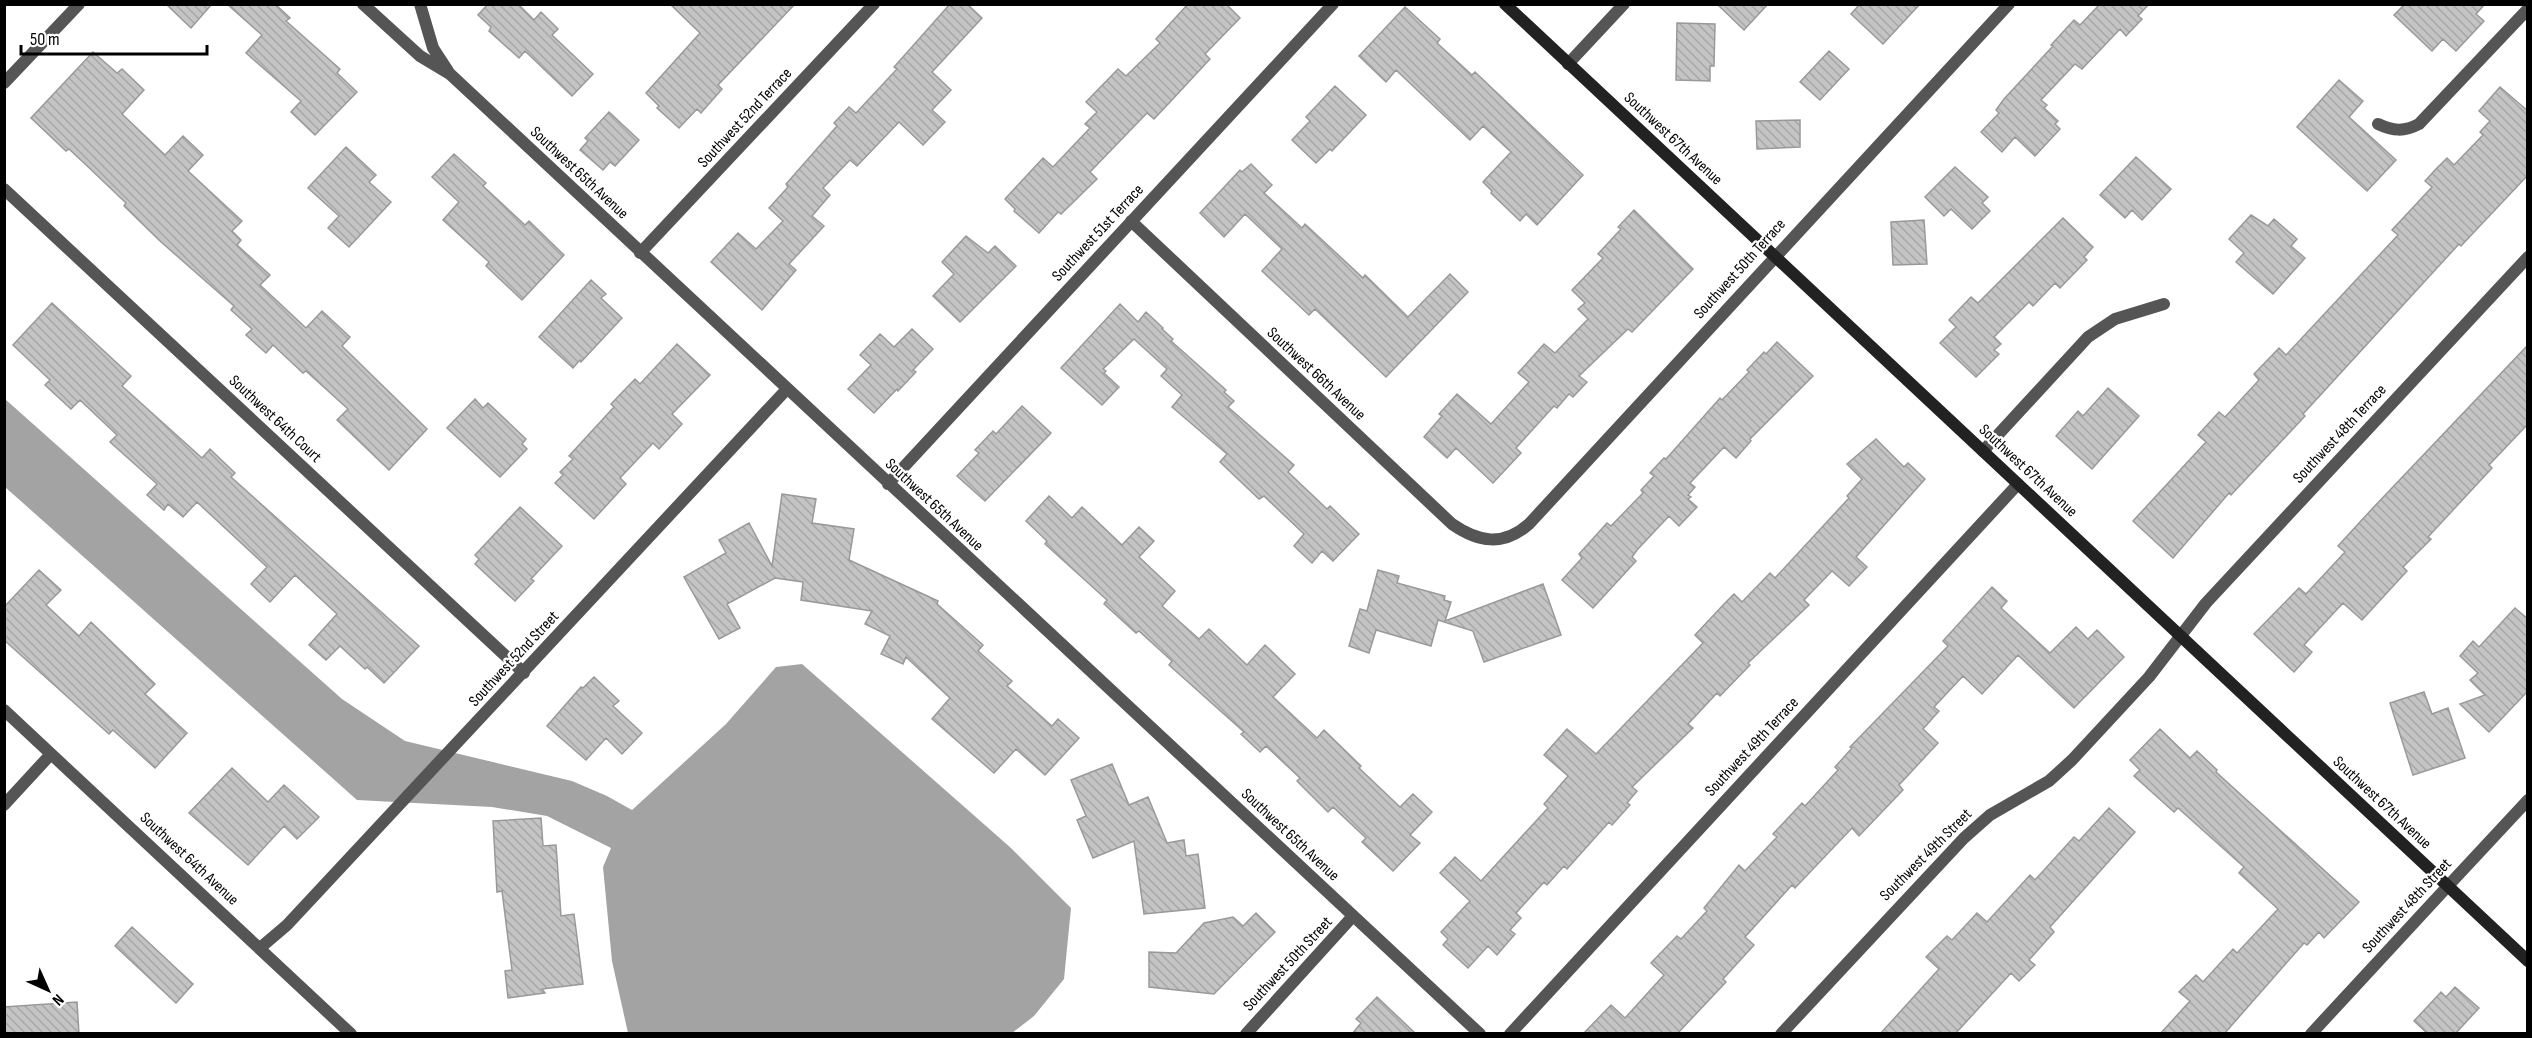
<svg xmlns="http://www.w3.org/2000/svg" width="2532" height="1038" font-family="'Sofia Sans Condensed',sans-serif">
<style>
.water{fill:#a3a3a3}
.building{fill:url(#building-back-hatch);stroke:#999;stroke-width:1.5}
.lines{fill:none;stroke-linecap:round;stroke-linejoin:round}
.service{stroke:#555;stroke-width:12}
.minor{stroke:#555;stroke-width:12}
.tertiary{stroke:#555;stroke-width:12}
.secondary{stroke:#222;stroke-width:12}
.labels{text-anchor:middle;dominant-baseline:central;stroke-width:4.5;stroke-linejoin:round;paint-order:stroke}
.street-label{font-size:16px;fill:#000;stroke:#fff}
</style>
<defs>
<pattern id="building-back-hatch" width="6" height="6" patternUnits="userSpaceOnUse" patternTransform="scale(1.5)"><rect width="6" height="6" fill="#c4c4c4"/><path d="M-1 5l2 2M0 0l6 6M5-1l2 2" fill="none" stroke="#a7a7a7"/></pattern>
</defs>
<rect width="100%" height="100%" fill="#fff"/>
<!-- water -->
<path class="water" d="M5 399 342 699 405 741 572 781 607 796 632 810 726 724 776 667 802 664 1011 848 1071 908 1064 979 1034 1016 1012 1033H628L612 961 603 867 611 848 547 816 492 807 357 800 5 487Z"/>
<!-- building -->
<path class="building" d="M166 4H212L191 28Z
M227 4H275L290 18 286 21 340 69 337 73 357 92 315 135 291 112 301 101 246 53 262 35Z
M488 4H518L534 20 541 12 558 29 552 35 593 74 572 96 525 51 519 58 489 31 491 27 478 15Z
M670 4H795L718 85 722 89 701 113 697 109 679 128 657 108 659 106 646 93 700 33Z
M950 4H967L982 18 932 72 951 90 932 110 945 122 923 145 899 122 857 166 850 160 823 188 830 195 812 216 824 226 789 264 796 270 762 310 711 262 738 233 756 249 783 221 769 208 788 187 786 184 837 126 834 123 849 107 856 113 897 69 894 67Z
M1188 4H1226L1240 18 1205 54 1210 59 1171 101 1154 119 1147 113 1090 172 1097 179 1061 214 1058 212 1039 233 1014 211 1015 209 1005 199 1043 158 1053 167 1090 128 1085 124 1097 112 1086 102 1118 69 1126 76 1160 43 1156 39Z
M1717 4H1768L1744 30Z
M1860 4H1920L1883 44 1851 14Z
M2100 4H2149L2138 16 2142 19 2126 36 2120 29 2082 69 2075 64 2041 100 2047 105 2044 108 2058 121 2055 124 2060 129 2035 156 2015 137 2002 152 1981 132 1999 113 1996 110 2004 99 2053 46 2051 45 2074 20 2080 25Z
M2405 4H2485L2476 14 2484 21 2456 51 2443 39 2432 51 2394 15Z
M1405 7 1440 39 1437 43 1472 75 1475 72 1583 175 1537 225 1526 214 1520 221 1491 193 1492 191 1483 182 1511 152 1483 126 1470 140 1396 70 1386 82 1359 56Z
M1677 23 1715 24 1714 66H1710V81L1676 80Z
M1829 51 1849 69 1820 100 1800 82Z
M93 52 117 73 122 69 144 90 122 114 165 155 183 136 203 155 188 171 242 221 232 231 241 240 237 245 270 275 260 285 306 328 322 311 350 337 342 346 427 429 389 470 337 420 348 409 306 371 303 373 273 345 266 353 246 335 252 329 231 310 234 306 160 241 124 206 126 203 84 163 69 149 66 151 31 118Z
M2339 80 2363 101 2349 117 2396 160 2367 191 2297 127Z
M1335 86 1366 115 1332 151 1330 149 1316 163 1292 140 1310 121 1306 117Z
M2500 87 2528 111V175L2461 246 2459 244 2303 414 2305 416 2231 495 2229 493 2173 558 2133 521 2206 442 2198 435 2219 412 2225 417 2259 380 2254 374 2279 348 2286 355 2398 235 2392 230 2432 187 2425 181 2436 169 2447 158 2454 165 2483 135 2480 132 2490 121 2479 111Z
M609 112 639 140 615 166 610 162 603 170 580 150 588 141 585 138Z
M1800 120V147L1757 149 1756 121Z
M346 147 376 175 369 182 391 202 349 247 328 228 339 216 308 188Z
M454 154 486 183 483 186 525 225 529 221 564 255 522 300 486 266 489 262 443 220 459 202 432 177Z
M2136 157 2171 189 2142 220 2132 210 2125 218 2100 195Z
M1251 164 1272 185 1264 193 1302 228 1305 224 1363 278 1365 275 1408 317 1450 274 1468 292 1386 377 1315 309 1309 315 1262 271 1282 249 1245 214 1224 237 1200 213 1240 170 1242 172Z
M1955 167 1988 197 1982 203 1990 211 1972 229 1951 209 1944 216 1925 197Z
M1634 210 1693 269 1632 332 1628 329 1579 376 1587 382 1573 397 1569 394 1557 408 1554 406 1516 448 1521 453 1493 483 1456 448 1447 458 1424 437 1442 416 1439 414 1457 394 1491 424 1529 382 1518 373 1544 344 1555 353 1588 319 1578 309 1585 303 1572 290 1603 258 1598 254 1621 229 1618 227Z
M2251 215 2268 226 2274 219 2297 239 2291 246 2305 258 2273 294 2236 262 2244 253 2229 239Z
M2063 218 2093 247 2084 257 2087 260 2060 288 2055 283 2033 306 2029 302 1994 337 2001 344 1994 350 1999 354 1976 377 1940 343 1956 327 1949 320 1971 297 1978 303Z
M1924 220 1927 264 1893 265 1891 222Z
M966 236 988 253 995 246 1016 266 960 322 933 296 954 274 942 262Z
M591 280 606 294 601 298 622 318 581 362 580 360 573 368 539 337Z
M52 303 131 376 122 386 202 458 210 449 235 473 231 477 419 646 384 683 367 667 365 669 340 646 326 660 309 645 337 614 295 575 270 602 251 584 267 567 197 502 183 517 168 504 164 510 147 495 157 484 110 442 117 435 80 400 71 409 45 385 50 380 13 345Z
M1120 304 1138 322 1146 312 1163 328 1162 329 1173 339 1171 341 1226 390 1224 392 1234 401 1228 407 1294 465 1288 472 1327 509 1330 506 1359 534 1333 561 1322 551 1312 563 1294 546 1304 534 1264 496 1259 499 1220 462 1227 454 1172 407 1182 395 1161 376 1167 369 1134 339 1103 369 1106 371 1104 373 1119 387 1102 405 1061 368Z
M912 329 933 349 913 370 916 372 898 391 897 389 874 413 848 389 871 365 860 355 880 334 894 347Z
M1777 342 1813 376 1750 439 1751 441 1736 458 1724 447 1690 483 1695 487 1688 495 1691 497 1688 499 1697 507 1679 526 1669 516 1637 550 1632 557 1636 561 1593 608 1562 580 1582 558 1579 554 1607 523 1611 526 1643 493 1641 490 1654 476 1650 473 1664 458 1666 459 1720 398 1722 400 1749 372 1747 370 1764 352 1766 354Z
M677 344 710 375 672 414 682 424 659 449 653 443 620 478 626 484 594 519 555 483 563 475 560 472 573 459 569 456 614 407 611 404 635 379 640 384Z
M2528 345V424L2489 465 2492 468 2428 537 2431 539 2403 567 2407 571 2362 620 2343 603 2304 645 2312 652 2294 672 2254 634 2299 588 2306 594 2345 552 2338 546 2371 510Z
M2108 388 2139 416 2092 469 2056 436 2078 411 2083 416Z
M475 399 483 408 488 403 526 439 522 444 527 449 500 477 447 428Z
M1022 406 1051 433 985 501 957 476 979 453 975 450 993 431 996 434Z
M1876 439 1904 467 1908 463 1925 479 1856 557 1867 567 1849 586 1832 571 1804 600 1809 605 1748 663 1750 665 1720 696 1717 693 1688 724 1693 728 1632 787 1637 791 1627 803 1630 805 1612 825 1609 822 1567 869 1564 866 1547 885 1544 882 1516 913 1521 918 1510 930 1515 934 1497 955 1488 946 1468 968 1443 945 1448 939 1441 932 1470 901 1440 873 1455 857 1481 881 1548 808 1544 804 1568 776 1544 755 1567 729 1596 754 1703 643 1695 635 1725 603 1734 594 1742 602 1770 573 1775 578 1849 498 1847 496 1862 479 1847 464Z
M782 494 816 499 812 523 854 529 849 560 938 601 937 604 983 645 978 651 1012 681 1007 686 1052 726 1058 719 1079 738 1045 775 1016 749 994 773 932 719 950 698 906 657 903 664 881 654 890 636 865 624 872 611 801 600 803 582 775 578 727 604 740 628 719 639 684 577 726 553 719 540 749 523 772 566Z
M1049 496 1072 518 1082 507 1122 545 1139 527 1154 541 1139 557 1175 591 1162 606 1199 639 1209 629 1247 665 1265 645 1295 674 1273 697 1317 738 1324 730 1361 766 1359 768 1400 807 1413 794 1432 812 1410 835 1420 843 1393 871 1362 842 1366 838 1333 807 1328 812 1297 781 1300 778 1266 746 1260 752 1241 734 1244 732 1169 665 1172 661 1139 631 1136 633 1104 604 1107 600 1045 544 1047 541 1026 521Z
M520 507 562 546 531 579 534 581 515 601 475 564 479 559 475 555Z
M39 570 61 590 46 605 79 636 91 622 155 684 145 694 187 733 155 768 113 730 109 734 4 640V607Z
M1378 570 1399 576 1397 583 1445 596 1444 600 1451 602 1445 621 1543 584 1561 635 1484 662 1473 631 1438 620 1431 646 1376 630 1369 653 1349 646 1360 609 1367 611Z
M1992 587 2007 601 2001 608 2050 653 2076 627 2088 639 2097 630 2124 657 2074 708 2018 655 1982 694 1963 676 1934 707 1939 711 1923 729 1938 743 1899 785 1903 790 1859 836 1852 828 1795 888 1792 885 1745 937 1754 945 1723 979 1726 982 1677 1034H1583L1611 1005 1625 1018 1664 975 1651 963 1677 936 1681 939 1707 911 1704 908 1739 865 1745 871 1777 837 1773 834 1802 803 1805 806 1838 770 1835 767 1852 748 1850 747 1948 646 1943 641Z
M2515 608 2528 619V691L2489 732 2460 704 2485 695 2470 680 2478 673 2460 656 2473 641 2479 647Z
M594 677 619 701 613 706 642 733 622 754 606 738 586 760 547 726 581 687 583 688Z
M2424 692 2432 714 2448 708 2465 758 2413 775 2390 703Z
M2160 729 2190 758 2197 751 2217 770 2216 772 2359 902 2324 938 2319 932 2307 945 2304 943 2224 1034H2160L2190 1001 2179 992 2196 975 2203 982 2233 949 2237 953 2278 909 2239 873 2244 867 2178 808 2174 812 2134 776 2140 770 2130 760Z
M1112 764 1129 805 1148 797 1167 843 1184 840 1186 856 1198 854 1205 908 1144 914 1134 841 1093 858 1077 820 1086 816 1071 780Z
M232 768 268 802 284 785 319 817 297 839 284 826 248 865 189 813Z
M2109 808 2135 832 2050 927 2054 932 2029 960 2035 965 2019 981 2011 973 1955 1034H1880L1939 969 1926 957 1947 936 1952 940 1977 913 1987 922 2030 875 2035 880 2074 837 2079 841Z
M541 818 543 846 556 845 561 916 574 914 583 984 542 989 545 993 508 998 505 971 512 970 502 891 497 892 493 821Z
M1256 913 1275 932 1214 994 1149 987V952L1176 953 1204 923 1233 917 1243 926Z
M132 927 193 984 176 1003 115 946Z
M2455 987 2479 1008 2455 1034H2428L2414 1021 2441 992 2446 997Z
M1377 997 1416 1034H1352L1361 1023 1356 1019Z
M77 1002 79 1034H4V1007Z"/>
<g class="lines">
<!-- service -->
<path class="service" d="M2378 124C2393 131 2404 132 2419 124L2528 9"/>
<!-- minor -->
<path class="minor" d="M363 4 420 56 450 74 1480 1034
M420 4 433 48 448 71
M1568 64 1624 4
M4 83 79 4
M4 189 524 673
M1131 221 1452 524C1478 542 1503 547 1529 524L2009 4
M640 253 874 4
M1983 451 2088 337 2115 319 2164 304
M888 484 1333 4
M4 710 351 1034
M4 805 51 754
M2447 887 2528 800
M260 948 287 925 787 389
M1246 1034 1353 916
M1510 1034 2018 484
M1781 1034 1964 838 1990 815 2049 781 2072 760 2149 677 2206 603 2528 257"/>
<!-- tertiary -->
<path class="tertiary" d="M2311 1034 2447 887"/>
<!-- secondary -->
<path class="secondary" d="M1505 4 2528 961"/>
</g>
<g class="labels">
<!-- street labels -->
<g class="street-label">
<text transform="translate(745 118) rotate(-47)">Southwest 52nd Terrace</text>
<text transform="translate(1673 139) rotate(43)">Southwest 67th Avenue</text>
<text transform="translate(579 173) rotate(43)">Southwest 65th Avenue</text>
<text transform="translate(1098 233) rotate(-47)">Southwest 51st Terrace</text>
<text transform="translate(1740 269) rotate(-48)">Southwest 50th Terrace</text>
<text transform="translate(1316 374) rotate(43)">Southwest 66th Avenue</text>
<text transform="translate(275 419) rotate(43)">Southwest 64th Court</text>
<text transform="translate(2340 434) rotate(-47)">Southwest 48th Terrace</text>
<text transform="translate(2028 471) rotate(43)">Southwest 67th Avenue</text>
<text transform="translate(934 505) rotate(43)">Southwest 65th Avenue</text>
<text transform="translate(514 659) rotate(-47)">Southwest 52nd Street</text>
<text transform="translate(1752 747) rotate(-47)">Southwest 49th Terrace</text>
<text transform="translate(2382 803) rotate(43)">Southwest 67th Avenue</text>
<text transform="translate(1290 835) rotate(43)">Southwest 65th Avenue</text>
<text transform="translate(1926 855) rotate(-45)">Southwest 49th Street</text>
<text transform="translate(189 859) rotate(43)">Southwest 64th Avenue</text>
<text transform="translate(2407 906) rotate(-47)">Southwest 48th Street</text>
<text transform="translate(1288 964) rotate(-47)">Southwest 50th Street</text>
</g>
</g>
<!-- border -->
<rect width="2532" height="1038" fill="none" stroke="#000000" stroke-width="12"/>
<!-- north arrow -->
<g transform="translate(48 990) rotate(135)" stroke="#ffffff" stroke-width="4.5" paint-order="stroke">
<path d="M0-4.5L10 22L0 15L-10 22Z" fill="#000000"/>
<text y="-9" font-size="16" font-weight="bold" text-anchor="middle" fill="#000000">N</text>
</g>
<!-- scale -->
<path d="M21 45v9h186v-9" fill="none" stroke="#000000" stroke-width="3"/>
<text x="30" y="45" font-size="18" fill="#000000" stroke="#ffffff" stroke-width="4.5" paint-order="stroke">50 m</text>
</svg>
